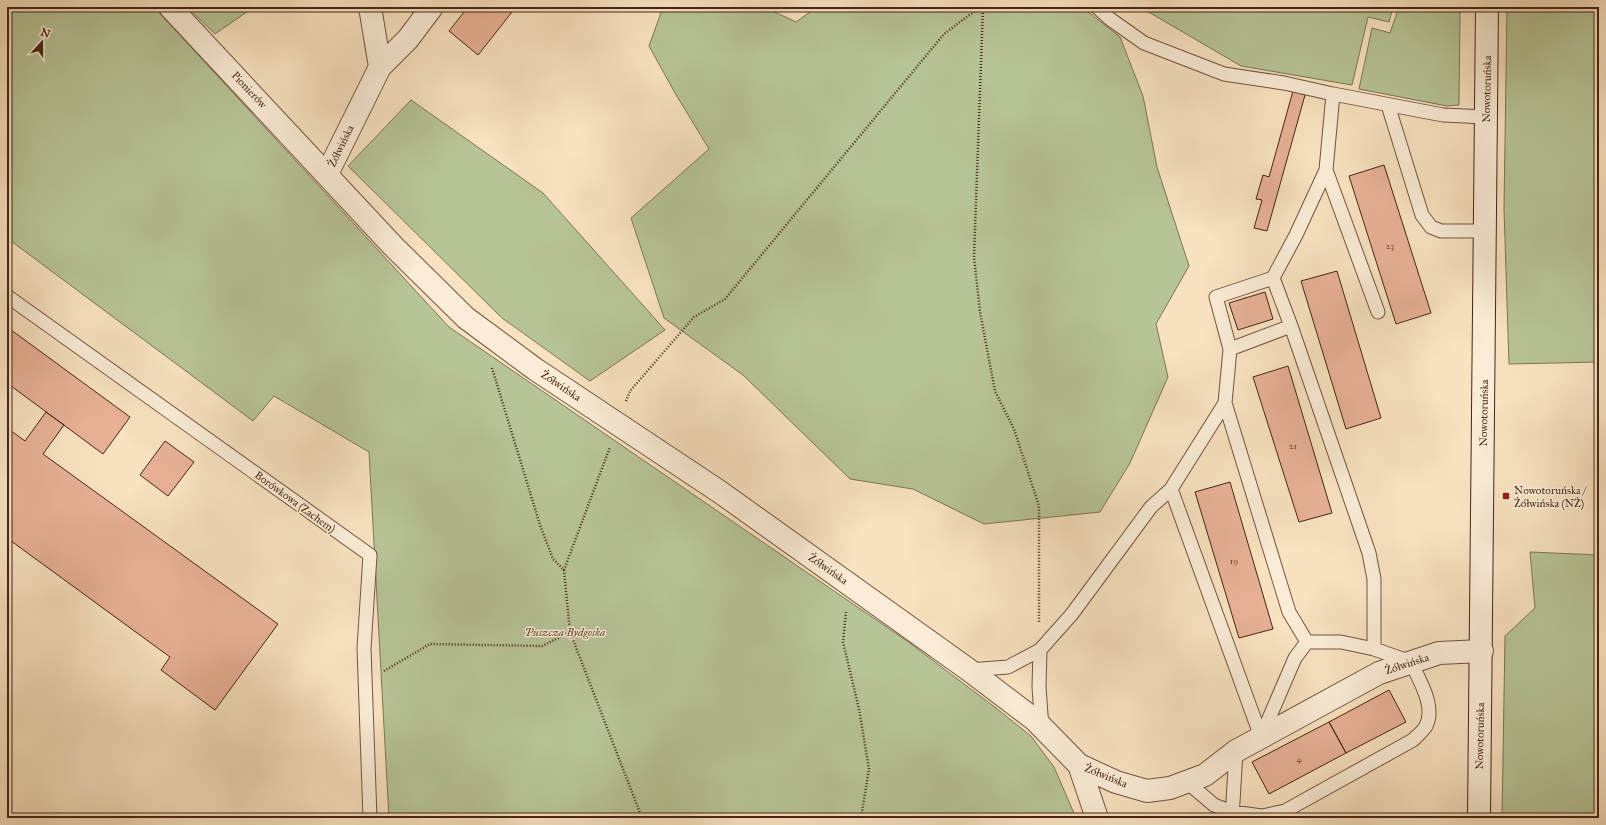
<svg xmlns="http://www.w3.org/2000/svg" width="1606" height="825" font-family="'IM FELL Great Primer',serif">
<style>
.green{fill:#b7c497;stroke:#7e7456}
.building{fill:#e8b196;stroke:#462515}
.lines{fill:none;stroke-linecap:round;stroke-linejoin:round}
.service-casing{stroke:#725440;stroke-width:15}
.minor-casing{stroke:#725440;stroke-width:24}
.secondary-casing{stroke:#462515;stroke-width:24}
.path{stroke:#462515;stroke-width:2.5;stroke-dasharray:1 2;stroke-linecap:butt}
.service{stroke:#faecd6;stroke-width:13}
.minor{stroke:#faecd6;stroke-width:22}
.secondary{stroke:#faecd6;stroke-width:22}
.poi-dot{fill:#8f2418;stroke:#faecd6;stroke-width:1.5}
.labels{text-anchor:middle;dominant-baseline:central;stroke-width:3;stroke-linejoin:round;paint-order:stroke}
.number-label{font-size:9px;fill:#6e4835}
.street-label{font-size:11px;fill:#462515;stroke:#faecd6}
.poi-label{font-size:11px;fill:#462515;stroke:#faecd6;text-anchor:start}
.park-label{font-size:11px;font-style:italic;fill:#624d36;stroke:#faecd6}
</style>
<rect width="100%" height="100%" fill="#f8e2c0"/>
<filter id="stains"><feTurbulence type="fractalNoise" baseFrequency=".005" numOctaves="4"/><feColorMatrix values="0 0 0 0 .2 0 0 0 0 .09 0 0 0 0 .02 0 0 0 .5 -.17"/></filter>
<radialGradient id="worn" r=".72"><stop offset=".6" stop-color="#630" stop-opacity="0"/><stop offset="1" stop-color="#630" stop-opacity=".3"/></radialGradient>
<!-- green -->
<path class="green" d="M7 7H154L449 327 907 641 996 708 1031 736 1054 767 1076 818H389L369 452 274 396 253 421 7 238Z
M187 7H254L215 34Z
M663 7H764L796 22 817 7H1082L1120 37 1143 96 1157 167 1189 266 1156 324 1168 377 1130 463 1100 512 984 524 913 489 850 479 743 375 664 318 631 218 709 149 675 93 649 46Z
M1140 7H1393L1389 22 1368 17 1352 85 1241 66Z
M1399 7H1460L1459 105 1447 106 1359 89 1372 28 1390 33Z
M1507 7H1599V362L1509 364 1504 209Z
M411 100 543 193 665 330 590 381 502 318 348 166Z
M1530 552 1599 555V818H1502L1505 636 1535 608Z"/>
<!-- building -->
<path class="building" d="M468 7H516L478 55 449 31Z
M1293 91 1305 95 1267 231 1254 228 1262 200 1256 199 1263 175 1269 177Z
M1384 165 1431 313 1396 324 1349 176Z
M1337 271 1381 418 1346 429 1301 281Z
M1265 292 1273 319 1238 330 1229 303Z
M7 327 130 417 103 454 7 383Z
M1288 366 1332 513 1299 522 1253 377Z
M46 412 64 425 43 454 278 624 215 710 161 670 170 657 7 538V428L25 441Z
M165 441 194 462 168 496 140 475Z
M1230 482 1273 629 1239 638 1195 492Z
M1389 690 1406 722 1346 753 1329 722Z
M1329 722 1346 753 1269 794 1252 762Z"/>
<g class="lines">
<defs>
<path id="service" d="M1097 7 1110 19 1144 43 1224 74 1284 83 1333 94
M1388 105 1422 215 1431 227 1441 231H1485
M1326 170 1378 312
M7 296 370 555 364 648 370 818
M1291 326 1369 553 1374 579V649
M1230 349 1216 297 1273 278
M1040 650 1039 687 1042 728
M969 670 1008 667 1040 650 1072 614 1151 507 1171 489
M1261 737 1171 489 1225 403 1230 349 1291 326 1273 278 1296 235 1326 170 1333 94 1443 115 1486 117
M1261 737 1295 658 1307 642
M1187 782 1214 805 1232 812 1262 816 1285 811 1413 740C1417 736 1423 731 1426 726 1436 706 1419 680 1411 662L1374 649 1341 642H1307L1289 612 1225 403
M1232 818 1236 751"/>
<path id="minor" d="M170 7 393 246 466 318 535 369 720 492 969 670 1035 720 1079 765 1116 782 1147 791 1170 788 1205 775 1236 751 1379 673 1439 653 1482 651
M380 67 408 39 432 7
M327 174 380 67 370 7
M1079 765 1097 818"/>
<path id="secondary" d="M1479 818 1487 7"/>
</defs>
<!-- service casing -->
<use href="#service" class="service-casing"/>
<!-- minor casing -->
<use href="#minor" class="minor-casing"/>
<!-- secondary casing -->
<use href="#secondary" class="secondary-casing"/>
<!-- path -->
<path class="path" d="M983 7 974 257 980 312 995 391 1014 429 1039 506V622
M492 368 540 525 553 559 564 570 610 447
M626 401 630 391 694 317 725 299 944 34 980 7
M846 612 843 642 859 709 869 769 861 818
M570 632 642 818
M384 671 430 644 542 646 570 632 564 570"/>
<!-- service -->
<use href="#service" class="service"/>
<!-- minor -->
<use href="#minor" class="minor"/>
<!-- secondary -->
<use href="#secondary" class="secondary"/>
</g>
<!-- markers -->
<rect class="poi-dot" x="1502" y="492" width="8" height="8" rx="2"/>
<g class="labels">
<!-- number labels -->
<g class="number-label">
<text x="1390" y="245">23</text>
<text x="1293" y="445">21</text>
<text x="1234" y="560">19</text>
<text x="1299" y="758">4</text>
</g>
<!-- street labels -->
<g class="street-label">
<text transform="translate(1487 89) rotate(-89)">Nowotoruńska</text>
<text transform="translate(249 90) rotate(47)">Pionierów</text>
<text transform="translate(341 146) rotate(-64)">Żółwińska</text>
<text transform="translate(561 386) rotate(34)">Żółwińska</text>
<text transform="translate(1484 413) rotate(-89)">Nowotoruńska</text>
<text transform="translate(295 502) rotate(36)">Borówkowa (Zachem)</text>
<text transform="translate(828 569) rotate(35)">Żółwińska</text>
<text transform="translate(1407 664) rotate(-18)">Żółwińska</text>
<text transform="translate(1480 736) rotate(-89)">Nowotoruńska</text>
<text transform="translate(1106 776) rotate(22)">Żółwińska</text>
</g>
<!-- poi labels -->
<g class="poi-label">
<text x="1514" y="490">Nowotoruńska /<tspan x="1514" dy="13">Żółwińska (NŻ)</tspan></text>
</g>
<!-- park labels -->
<g class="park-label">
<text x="565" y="632">Puszcza Bydgoska</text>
</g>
</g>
<!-- margin -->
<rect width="1606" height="825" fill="none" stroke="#f8e2c0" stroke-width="24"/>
<rect x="8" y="8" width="1590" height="809" fill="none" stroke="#462515" stroke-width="2"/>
<rect x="12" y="12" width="1582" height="801" fill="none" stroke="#462515"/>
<!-- north arrow -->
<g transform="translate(42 42) rotate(21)" stroke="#faecd6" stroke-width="3" paint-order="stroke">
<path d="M0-3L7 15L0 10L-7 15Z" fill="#462515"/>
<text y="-6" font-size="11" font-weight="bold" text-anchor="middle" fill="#462515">N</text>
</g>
<rect width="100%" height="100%" filter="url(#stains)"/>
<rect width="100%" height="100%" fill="url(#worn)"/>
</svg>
